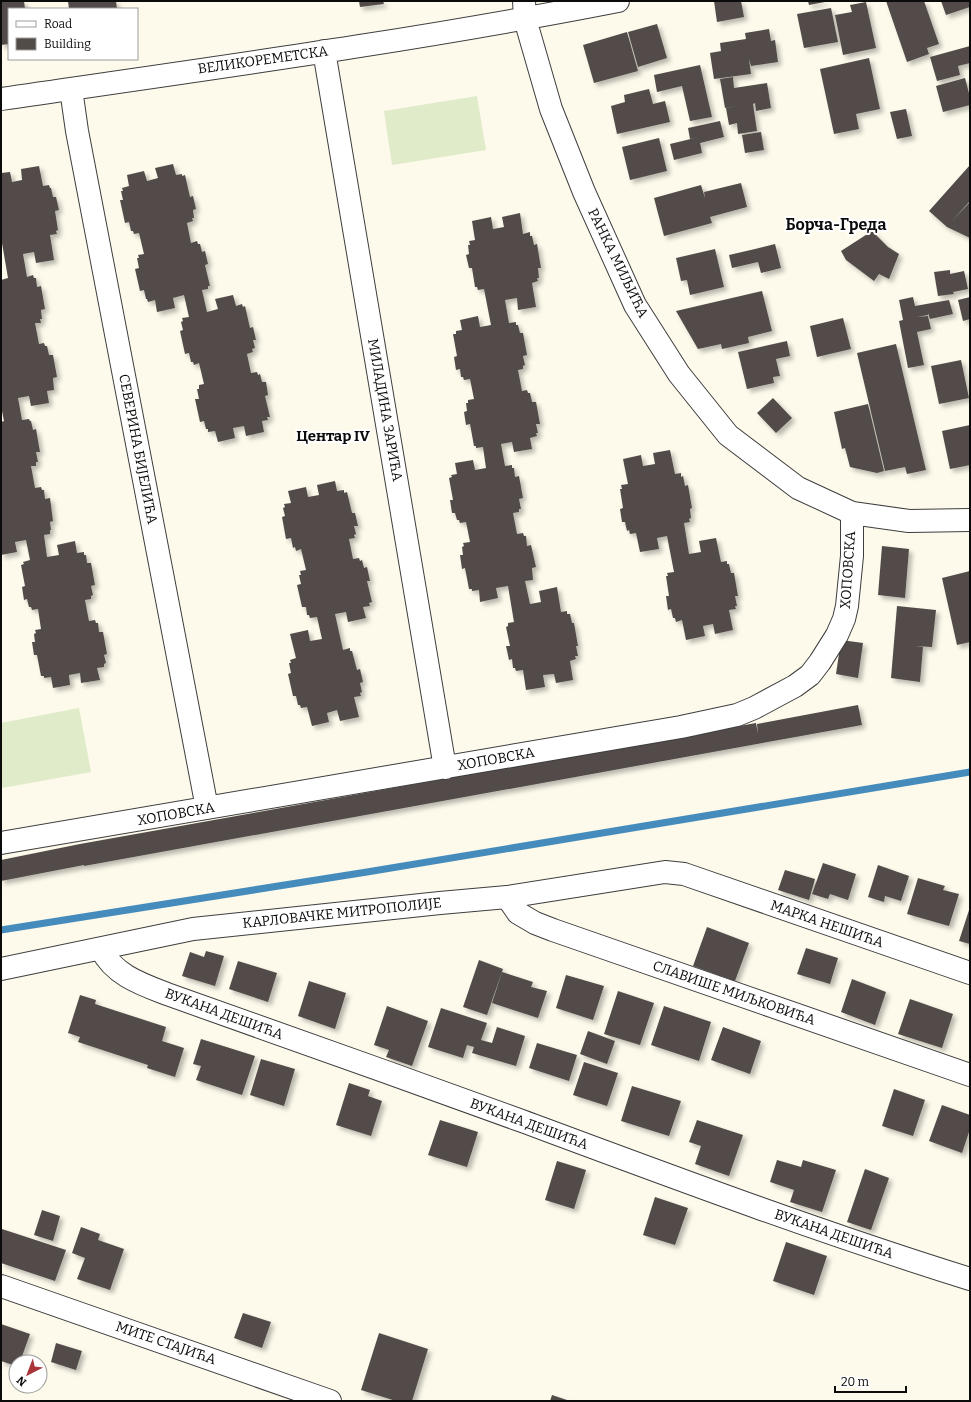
<svg xmlns="http://www.w3.org/2000/svg" width="971" height="1402" font-family="Bitter,serif">
<style>
.pitch{fill:#dfebc9}
.lines{fill:none;stroke-linecap:round;stroke-linejoin:round}
.stream{stroke:#458cbc;stroke-width:7}
.building{fill:#524c48;filter:url(#shadow)}
.minor-casing{stroke:#3e3e3e;stroke-width:24}
.minor{stroke:#fff;stroke-width:22}
.labels{text-anchor:middle;dominant-baseline:central;stroke-width:4;stroke-linejoin:round;paint-order:stroke}
.street-label{font-size:14px;fill:#0b0b0b;stroke:#fff}
.neighbourhood-label{font-size:15px;font-weight:bold;fill:#0b0b0b;stroke:#fff}
.quarter-label{font-size:16px;font-weight:bold;fill:#0b0b0b;stroke:#fff}
</style>
<defs>
<filter id="shadow"><feDropShadow dx="3.5" dy="3.5" stdDeviation="2" flood-color="#0004"/></filter>
</defs>
<rect width="100%" height="100%" fill="#fdf9eb"/>
<!-- pitch -->
<path class="pitch" d="M477 96 486 150 392 165 384 111Z
M79 708 91 772 2 788 1 781V723Z"/>
<g class="lines">
<!-- stream -->
<path class="stream" d="M1 930 367 872 970 772"/>
</g>
<!-- building -->
<path class="building" d="M1 1H24L25 9H9V44L1 45Z
M68 1H116L117 9H69Z
M359 1H383L384 4 360 7Z
M714 1H741L744 17 717 22Z
M808 1H825V2L809 5Z
M886 1H924L939 44 927 48 929 54 907 62Z
M941 1H970V7L946 15Z
M866 2 876 48 843 55 835 15 852 12 850 5Z
M831 8 838 42 804 48 797 14Z
M657 24 667 58 638 67 628 32Z
M769 29 771 41 775 40 778 62 751 66 749 59 751 74 714 79 710 53 721 51 720 43 746 39 745 33Z
M627 32 638 71 594 83 583 45Z
M970 46V63L958 66 960 75 937 81 930 57Z
M869 58 880 109 856 114 859 129 834 134 820 69Z
M700 65 712 117 690 121 682 86 657 92 654 75Z
M733 77 734 88 767 83 771 108 756 111 755 103 753 104 757 131 738 134 737 123 729 125 726 108 739 106 725 108 720 79Z
M965 78 970 97V105L943 112 936 86Z
M649 89 653 104 665 101 670 122 617 134 611 106 625 102 624 95Z
M906 109 912 136 897 139 890 112Z
M720 121 724 137 700 143 699 137 690 139 688 128Z
M761 132 764 150 745 153 742 135Z
M699 137 702 153 674 160 670 144Z
M659 138 667 171 630 180 622 147Z
M173 164 176 175 182 174V176L185 175 190 197 193 196 196 209 193 210 194 218H192L193 221 187 223 191 243 197 241 198 244H200L202 252 205 251 208 264 205 265 210 286H208V289L202 290 207 312 218 309 215 299 233 295 236 306 242 304 243 307 245 306 250 328 253 327 256 340H253L255 348 252 349 253 352 247 354 251 373 257 372 258 375 260 374 262 382H266L268 395 265 396 270 417H267L268 420 262 421 264 432 246 436 244 426 233 428 235 438 218 442 215 431 208 432V429H206L204 421 200 422 195 399H199L197 389H199V385L204 384 199 363 194 365 193 362H191L189 353 185 354 180 331 183 330 181 322 183 321 182 318 189 317 184 295 173 298 175 308 157 312 155 300 148 302 147 299H146L144 290 140 291 135 269 139 268 137 258H139L138 255 144 254 139 233 134 234 133 231H131L129 222 125 223 120 200H123L121 191H123L122 188 129 186 127 175 144 171 147 181 158 178 155 168Z
M970 165V201L951 222 970 202V238L947 227 929 211Z
M39 166 43 186 49 185 50 188H51L53 197H56L59 210 55 211 58 230 56 231 57 234 50 235 54 260 36 263 34 252 23 254 27 277 33 275 34 278H36L37 287 41 286 45 309 41 310 42 319H40L41 323H35L39 344 44 343 45 346H47L49 355H53L57 377 53 378 54 390 47 391 49 403 31 406 29 396 18 398 22 420 29 419 30 421H31L33 430 36 429 40 452H36L38 462H36V466H31L35 488 41 487 42 490H44L45 499 50 498 53 521 50 522 51 530H50V534L44 535 47 557 59 555 57 545 75 541 77 553 84 552V555H86L87 563H91L95 585 91 586 93 595 91 596V599L85 600 87 611 89 621 95 620 96 623H98L99 632H103L107 654 104 655 106 663 104 664V667L97 668 100 680 81 683 80 673 69 675 70 685 53 688 51 677 44 678V676H41L37 655H34L32 642H35L34 634 36 633 35 630 41 629 38 609 32 610 31 607H29L27 599 24 600 22 587 25 586 21 565 24 564 23 562 30 560 26 540 15 542 17 552 1 555V422L4 421 1 406V280L8 278 2 243 1 244V173L10 172 12 182 22 180 21 169Z
M741 183 747 207 710 217 712 223 664 236 654 198 701 185 705 198 704 192Z
M520 213 523 234 530 232V236H532L534 245 537 244 541 268H538L539 278H537L538 281 532 283 536 307 518 310 517 298 505 300 509 323 516 322V325H518L520 333H523L527 355 523 356 525 365 523 366V369L518 370 522 391 527 390 528 393H530L532 402H536L540 424H536L538 433H536L537 436 530 438 532 449 514 452 512 442 501 444 505 466 512 465V468H514L515 477 519 476 523 498 519 499 521 509H519V512L513 513 517 534 523 533 524 536H526L527 546 531 545 536 567 532 568 533 580 525 581 530 604 541 602 539 591 557 587 561 612 567 611V614H570L572 623H574L578 646H576L578 656H575L576 659 570 661 573 680 556 683 554 674 543 675 545 687 526 690 523 670 516 671 515 668H513L512 659 509 660 506 646H510L506 627 508 626V623L514 622 508 586 496 588 498 598 480 602 479 590 472 591V589H469L465 568 462 569 460 555H463L462 547 464 546 463 543 470 542 466 522 460 523 459 520H457L455 513H452L450 500H453L449 478 452 477 451 475 457 474 455 463 473 460 475 470 486 468 483 447 476 448V446H474L470 424 466 425 464 412 467 411 466 403H468V400L474 399 470 379 464 380 463 377H461L460 369 456 370 454 357 457 356 453 334H456V331L462 330 460 320 478 316 480 327 491 325 484 289 478 290 477 287H475L472 268H469L466 255 469 254 468 245H470L469 241 475 240 472 221 491 217 493 229 504 227 502 217Z
M872 231 888 247 899 254 889 279 879 274 874 281 846 260 841 251Z
M775 244 781 268 761 273 758 262 732 268 729 255 755 249 756 255 755 249Z
M715 249 724 287 690 295 687 280 681 281 676 258Z
M950 270V274L964 271 968 289 953 292 954 294 938 296 934 272Z
M762 291 772 331 748 337 749 343 722 349 721 344 698 349 676 311Z
M913 297 915 306 949 300 953 314 930 319 928 313V315L917 317 928 316 931 329 917 332 924 365 908 368 899 321 903 320 899 300Z
M970 297V319L963 321 958 300Z
M843 318 851 349 817 357 810 326Z
M787 341 790 356 776 359 780 376 773 377 774 383 747 389 738 352Z
M896 344 926 470 907 474 905 467 885 471 857 353Z
M961 360 969 398 939 404 931 366Z
M773 398 792 418 776 433 757 413Z
M868 404 884 471 877 473 850 467 845 448 842 449 834 412Z
M970 425V465L950 469 942 431Z
M670 450 675 474 681 473V477L683 476 685 486 688 485 692 508 690 509 691 518 689 519 690 522 684 523 689 554 701 552 699 541 716 538 721 562 727 561V564H729L731 573H734L738 596H735L737 606H735L736 609 729 610 733 630 715 634 713 624 703 626 705 636 686 640 682 620 676 622 675 618H673L671 609 668 610 666 596H669L666 576H668L667 573 674 572 667 536 657 538 659 549 640 552 636 533 630 534 629 530 627 531 625 522H622L620 509 623 508 620 489H622L621 485 628 484 623 459 641 455 643 466 655 464 653 453Z
M335 481 337 491 344 490V493L347 492 352 513H355L358 526H354L356 534 354 535 355 538 349 539 353 559 359 558 360 561 362 560 364 568 367 567 370 581H367L372 602 369 603 370 606 363 607 366 618 348 622 346 612 335 614 343 650 350 648V651H352L357 670 360 669 363 682 360 683 362 692 360 693 361 696 354 697 359 717 340 721 337 710 327 713 329 722 312 726 307 707 301 708 300 705H298L296 696H293L288 674 291 673 289 663H291L290 660 296 658 290 634 308 630 310 641 322 639 317 617 310 618 309 615H307L306 607H302L297 585 301 584 299 575H301L300 571 306 570 301 549 296 551 295 547 293 548 291 538 286 539 282 517 285 516 283 508 285 507 284 504 291 503 288 491 306 487 308 497 319 495 317 485Z
M882 546 909 549 905 598 878 595Z
M970 571V642L957 645 942 578Z
M897 606 936 610 932 647 915 646 923 647 920 682 891 678Z
M841 640 863 643 858 678 836 674Z
M858 705 862 725 84 866V865L1 881V860L80 844 756 723 758 734 757 724Z
M823 863 856 874 848 900 830 894 828 899 812 894Z
M878 865 909 876 901 901 885 896 884 902 868 897Z
M785 870 815 879 809 900 778 890Z
M918 878 945 886 943 890 959 894 949 926 907 914Z
M970 907V944L959 941Z
M707 927 749 943 735 981 693 966Z
M806 948 838 958 830 984 797 974Z
M206 951 224 956 215 986 182 976 190 952 204 957Z
M479 960 503 969 487 1015 463 1007Z
M238 961 277 973 268 1002 229 989Z
M502 972 533 982 531 987 547 991 538 1018 492 1003Z
M566 975 604 986 593 1020 556 1008Z
M852 979 886 992 875 1025 841 1012Z
M309 981 346 993 335 1029 298 1016Z
M618 991 654 1003 640 1045 604 1034Z
M80 995 96 1000 95 1004 166 1027 162 1041 184 1048 175 1077 147 1068 148 1065 78 1042 80 1037 68 1033Z
M910 999 953 1014 942 1048 898 1034Z
M387 1006 428 1021 412 1066 386 1057 389 1050 374 1045Z
M664 1006 711 1022 699 1061 651 1045Z
M441 1008 487 1023 481 1040 492 1043 497 1027 525 1036 516 1066 472 1053 474 1047 467 1045 463 1058 428 1047Z
M723 1027 761 1041 750 1074 711 1060Z
M588 1031 615 1041 607 1064 580 1054Z
M201 1039 255 1056 242 1095 196 1080 201 1066 193 1064Z
M537 1043 577 1055 569 1081 529 1068Z
M261 1059 295 1069 284 1106 250 1095Z
M584 1062 618 1073 607 1106 573 1095Z
M349 1083 370 1090 368 1096 382 1101 371 1136 336 1125Z
M632 1086 681 1101 669 1136 621 1121Z
M894 1089 925 1100 913 1136 882 1126Z
M942 1105 970 1115V1129L962 1153 929 1141Z
M440 1120 478 1132 467 1167 428 1155Z
M697 1120 743 1135 729 1176 695 1164 701 1146 689 1142Z
M777 1160 801 1167 803 1160 836 1170 822 1212 790 1202 794 1190 770 1182Z
M557 1161 586 1170 574 1209 545 1200Z
M865 1169 889 1178 871 1230 847 1222Z
M655 1197 688 1208 675 1245 643 1235Z
M42 1210 60 1216 53 1241 34 1235Z
M81 1227 100 1234 98 1240 124 1249 110 1290 77 1279 85 1258 72 1253Z
M2 1229 66 1250 55 1281 1 1263Z
M786 1242 827 1256 814 1295 773 1281Z
M243 1313 271 1322 262 1348 234 1338Z
M1 1324 30 1334 20 1362H16V1366L1 1361Z
M379 1333 428 1349 412 1401H396L361 1390Z
M56 1343 82 1351 76 1370 51 1362Z
M552 1395 570 1401H550Z"/>
<g class="lines">
<defs>
<path id="minor" d="M524 1 525 19 551 109 584 192 635 305 679 374 728 435 798 488 852 513 909 521 970 520
M324 51 445 768
M71 89 77 131 207 808
M1 99C207 69 414 41 618 1
M1 843 681 727 737 715 754 708 795 686 810 675 820 662 837 635 844 619 847 606 852 556V513
M507 897 518 913 535 923 553 930 970 1075
M101 949C114 975 141 984 167 994 285 1036 404 1078 522 1121 670 1176 819 1232 970 1279
M1 969 193 929 440 903 507 897 665 872 684 874 970 973
M1 1286 330 1401"/>
</defs>
<!-- minor casing -->
<use href="#minor" class="minor-casing"/>
<!-- minor -->
<use href="#minor" class="minor"/>
</g>
<g class="labels">
<!-- street labels -->
<g class="street-label">
<text transform="translate(263 60) rotate(-8)">ВЕЛИКОРЕМЕТСКА</text>
<text transform="translate(618 263) rotate(64)">РАНКА МИЉИЋА</text>
<text transform="translate(385 410) rotate(80)">МИЛАДИНА ЗАРИЋА</text>
<text transform="translate(138 449) rotate(79)">СЕВЕРИНА БИЈЕЛИЋА</text>
<text transform="translate(848 570) rotate(-86)">ХОПОВСКА</text>
<text transform="translate(496 759) rotate(-10)">ХОПОВСКА</text>
<text transform="translate(176 814) rotate(-10)">ХОПОВСКА</text>
<text transform="translate(342 913) rotate(-6)">КАРЛОВАЧКЕ МИТРОПОЛИЈЕ</text>
<text transform="translate(827 924) rotate(19)">МАРКА НЕШИЋА</text>
<text transform="translate(734 993) rotate(19)">СЛАВИШЕ МИЉКОВИЋА</text>
<text transform="translate(224 1014) rotate(20)">ВУКАНА ДЕШИЋА</text>
<text transform="translate(529 1124) rotate(20)">ВУКАНА ДЕШИЋА</text>
<text transform="translate(834 1234) rotate(19)">ВУКАНА ДЕШИЋА</text>
<text transform="translate(166 1343) rotate(19)">МИТЕ СТАЈИЋА</text>
</g>
<!-- neighbourhood labels -->
<g class="neighbourhood-label">
<text x="333" y="436">Центар IV</text>
</g>
<!-- quarter labels -->
<g class="quarter-label">
<text x="836" y="224">Борча-Греда</text>
</g>
</g>
<!-- border -->
<rect width="971" height="1402" fill="none" stroke="#0b0b0b" stroke-width="4"/>
<!-- legend -->
<rect x="8" y="8" width="130" height="52" fill="#ffffff" stroke="#9d9d9d"/>
<rect x="16" y="21" width="20" height="6" fill="#ffffff" stroke="#9d9d9d"/>
<text x="44" y="28" font-size="12" fill="#0b0b0b">Road</text>
<rect x="16" y="38" width="20" height="12" fill="#524c48" stroke="#9d9d9d"/>
<text x="44" y="48" font-size="12" fill="#0b0b0b">Building</text>
<!-- north arrow -->
<g transform="translate(28 1374) rotate(222)"><circle r="19" fill="#ffffff" stroke="#9d9d9d"/>
<path d="M0-3L7 15L0 10L-7 15Z" fill="#a93439"/>
<text y="-6" font-size="11" font-weight="bold" text-anchor="middle" fill="#0b0b0b">N</text>
</g>
<!-- scale -->
<path d="M835 1386v6h71v-6" fill="none" stroke="#0b0b0b" stroke-width="2"/>
<text x="841" y="1386" font-size="12" fill="#0b0b0b" stroke="#ffffff" stroke-width="3" paint-order="stroke">20 m</text>
</svg>
